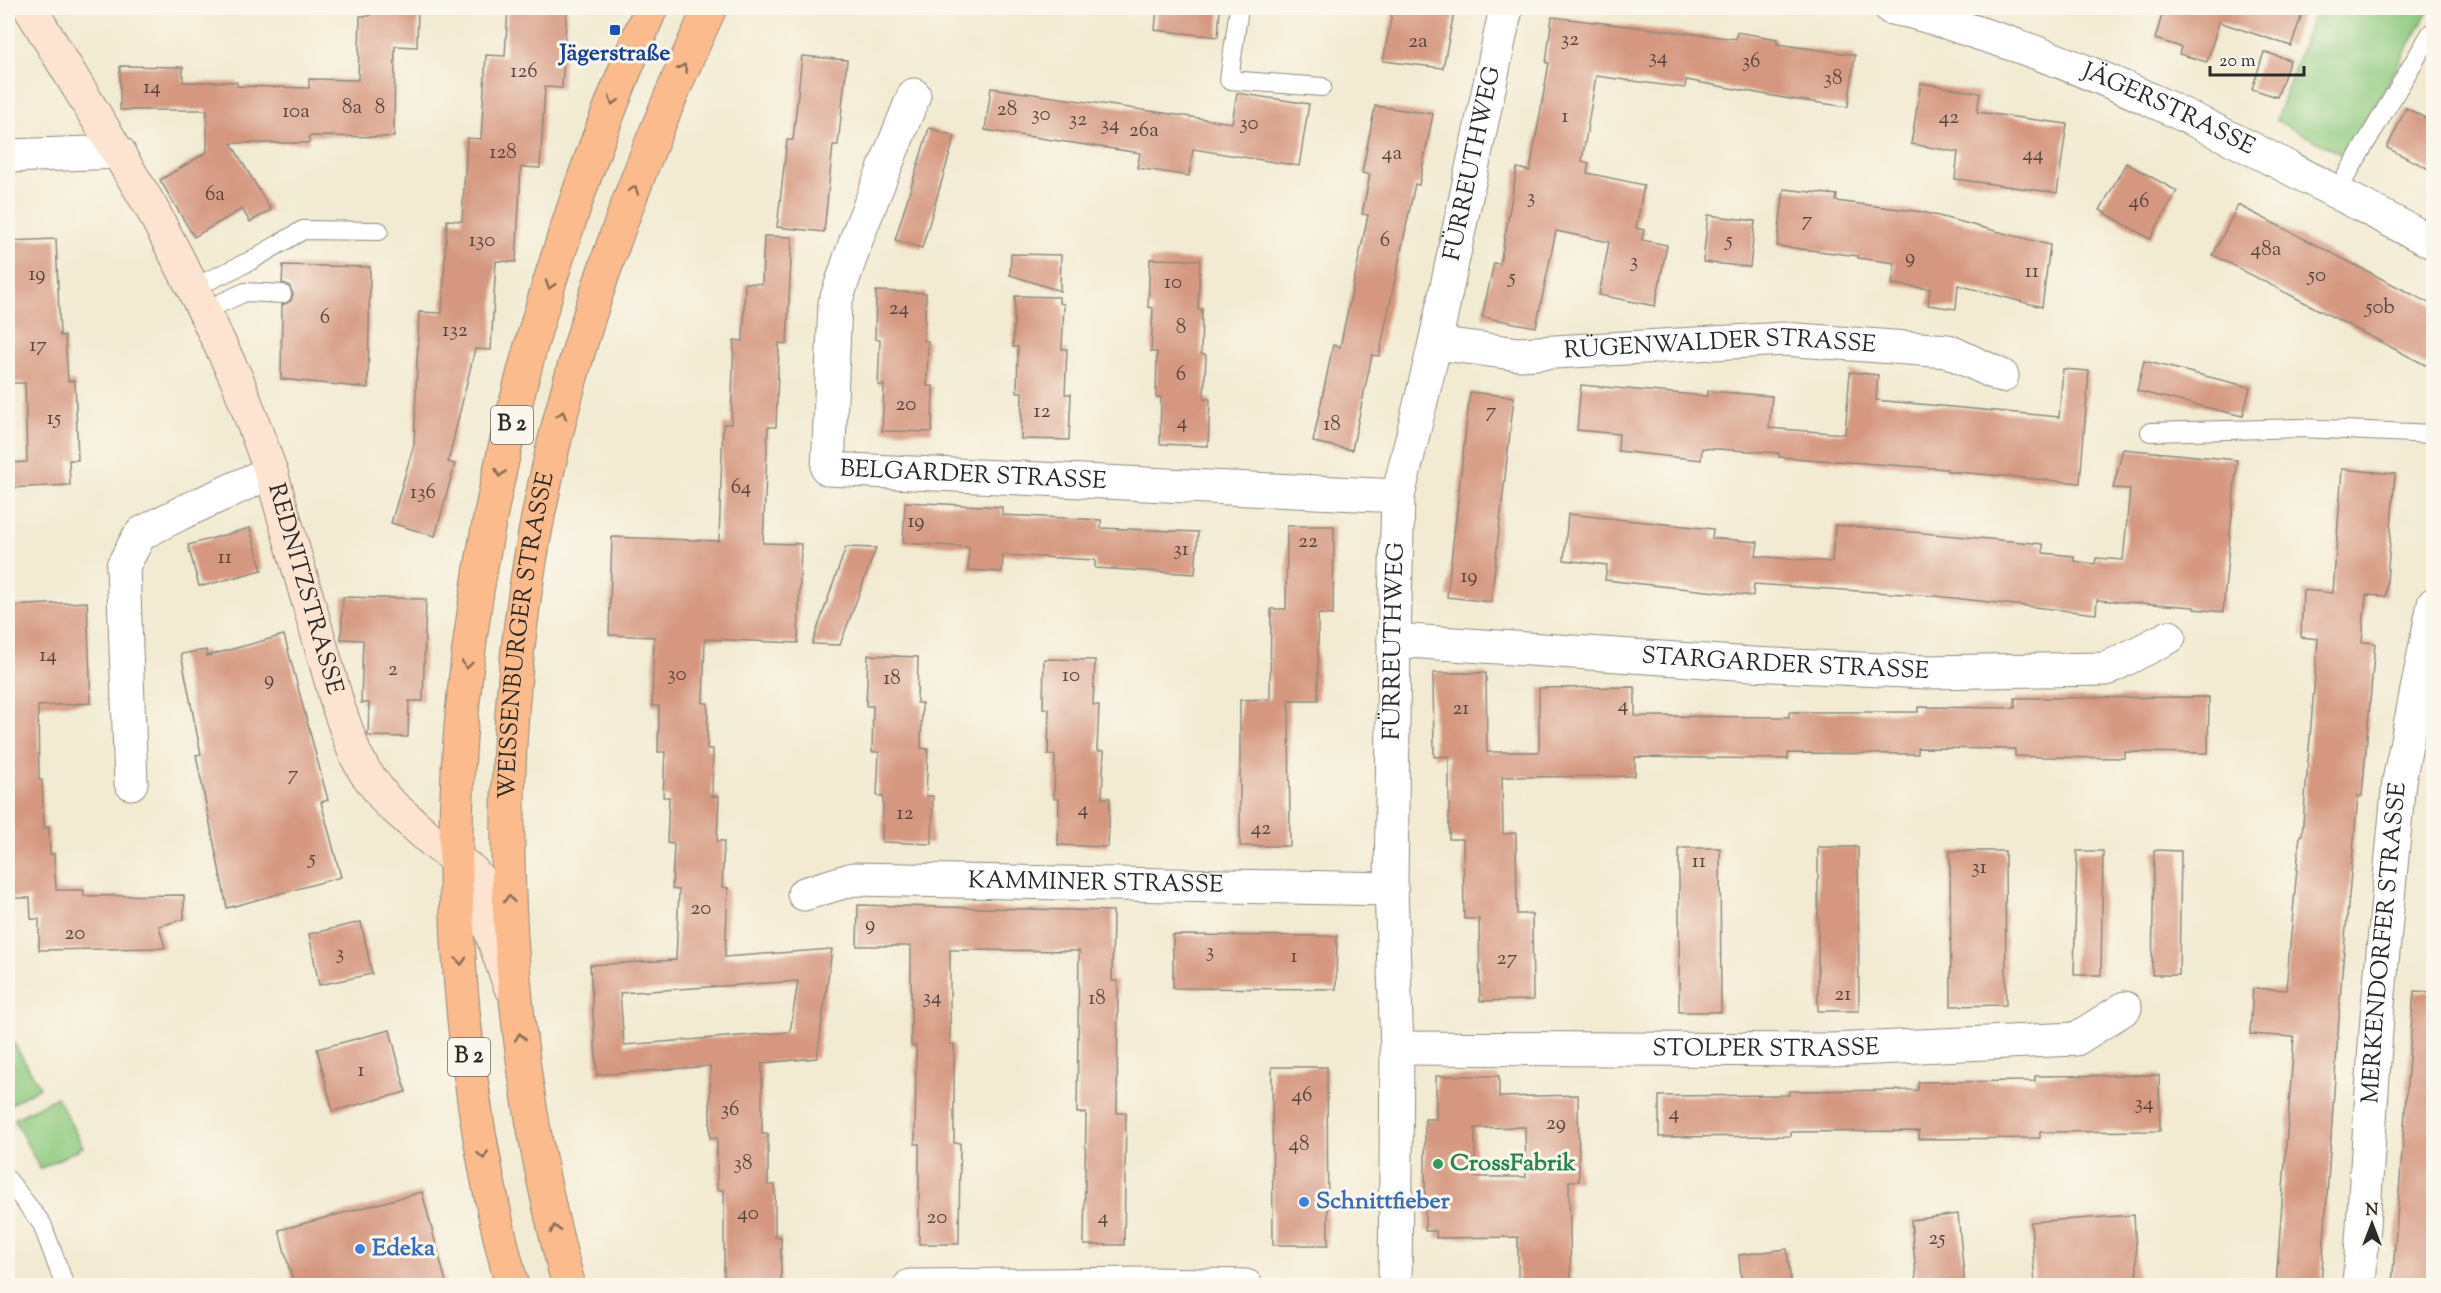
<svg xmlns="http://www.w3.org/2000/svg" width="2441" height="1293" font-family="'Sorts Mill Goudy',serif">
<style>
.green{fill:#90cb80;stroke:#5e7b56;stroke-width:1.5}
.building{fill:#d5977f;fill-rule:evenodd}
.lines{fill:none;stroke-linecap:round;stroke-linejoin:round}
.service-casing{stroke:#8e8a7e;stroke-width:20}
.minor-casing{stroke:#8e8a7e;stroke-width:35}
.secondary-casing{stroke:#8e8a7e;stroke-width:35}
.primary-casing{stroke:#8e8a7e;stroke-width:35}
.service{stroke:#fff;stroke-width:18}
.minor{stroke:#fff;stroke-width:33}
.secondary{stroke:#fde4d1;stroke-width:33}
.primary{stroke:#fbbb8c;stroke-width:33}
.oneway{stroke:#896c57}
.transit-dot{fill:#1a4fb4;stroke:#fbf7ec;stroke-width:2}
.leisure-dot{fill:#2e9e5b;stroke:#fbf7ec;stroke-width:2}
.shop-dot{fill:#3f7fe0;stroke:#fbf7ec;stroke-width:2}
.labels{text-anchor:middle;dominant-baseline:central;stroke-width:6;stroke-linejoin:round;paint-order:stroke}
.number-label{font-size:21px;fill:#564640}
.shield{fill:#fbf7ec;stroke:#696865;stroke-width:1.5}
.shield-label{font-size:22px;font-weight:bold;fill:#2b2b2b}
.transit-label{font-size:24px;font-weight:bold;fill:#164399;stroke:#fbf7ec}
.street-label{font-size:24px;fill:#2b2b2b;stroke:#fbf7ec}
.leisure-label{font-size:24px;font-weight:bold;fill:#27864d;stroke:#fbf7ec;text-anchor:start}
.shop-label{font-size:24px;font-weight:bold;fill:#366cbe;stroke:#fbf7ec;text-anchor:start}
</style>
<rect width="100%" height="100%" fill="#fbf7ec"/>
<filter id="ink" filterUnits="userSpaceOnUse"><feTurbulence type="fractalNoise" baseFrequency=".0167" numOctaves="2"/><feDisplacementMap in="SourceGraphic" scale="12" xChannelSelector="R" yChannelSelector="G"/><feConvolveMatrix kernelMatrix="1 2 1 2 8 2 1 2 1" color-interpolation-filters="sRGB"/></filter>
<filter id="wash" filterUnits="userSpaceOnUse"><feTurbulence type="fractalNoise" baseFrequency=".008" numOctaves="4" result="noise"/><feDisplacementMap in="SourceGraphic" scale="24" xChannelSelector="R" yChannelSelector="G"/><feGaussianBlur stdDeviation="1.35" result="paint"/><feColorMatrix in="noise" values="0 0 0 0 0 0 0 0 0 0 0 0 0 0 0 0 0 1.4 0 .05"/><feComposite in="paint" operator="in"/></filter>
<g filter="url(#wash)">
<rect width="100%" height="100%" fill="#f2ead1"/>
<!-- green -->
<path class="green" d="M2316 8H2430L2346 157 2276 120Z
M8 1034 40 1087 8 1106Z
M57 1097 83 1147 40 1169 14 1119Z"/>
<g id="blocks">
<!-- building -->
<path class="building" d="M370 8H418L417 47 395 46 394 137 309 136V143H231L271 210 250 222 242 209 194 237 160 180 207 152V110H120V66L183 67V82H237V86L309 88V79L358 80 360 16H370Z
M508 8H567L562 88 545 87 540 168 521 167 516 262 496 261 491 350 475 349 448 462 455 464 435 536 391 523 414 444 419 312 442 313 447 220 462 221 467 138 481 139 486 55 505 56Z
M1157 8H1220L1218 37 1155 30Z
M1393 8H1455L1443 68 1383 61Z
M2164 8 2191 9 2304 8 2291 46 2219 22 2207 62 2179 54 2181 47 2155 39Z
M1552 17 1736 39 1737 32 1777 39V44L1855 55 1848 107 1784 98 1686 80 1685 88 1596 76 1582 161 1589 163 1587 173 1644 185 1636 228 1644 230 1642 240 1667 245 1655 306 1599 295 1609 242 1556 231 1536 327 1482 317 1494 263 1500 264 1517 168 1530 171 1549 63H1546Z
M2264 52 2290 60 2277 97 2252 89Z
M802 56 847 60 838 145H833L824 232 777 227 787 140H793Z
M1921 83 1980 93 1977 112 2067 124 2057 193 1955 179 1958 152 1911 144Z
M991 88 1232 123 1237 93 1309 104 1299 166 1193 149 1189 176 1137 168 1140 153 985 130Z
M1375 106 1433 114 1419 185 1415 184 1379 356 1372 355 1352 450 1313 442 1333 345 1340 347 1368 215 1362 214 1370 175 1362 173Z
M2406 108 2433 122V171L2387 148Z
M929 128 955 136 922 248 895 240Z
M2126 163 2177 191 2150 239 2100 210Z
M1784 189 1837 195 1836 201 1923 212 2050 245 2042 307 1958 285 1956 309 1928 305 1930 289 1892 284 1895 263 1858 258V256L1777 246Z
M2238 205 2433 305V369L2213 255Z
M1708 215 1755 221 1750 267 1703 262Z
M764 236 792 237 787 344 779 343 776 427H768L763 543 801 544 798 643 705 639 703 703H708L707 749H713L712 796H719L717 841H724L722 887 728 888 725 957 832 949 817 1058 762 1063V1134H768V1185H775V1237H781V1286H724V1190H717V1138H710V1066L597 1075 590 965 676 960 679 890 672 889 674 844 667 843 669 797H663L665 752H658L659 706H652L654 637 609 635 612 537 719 541 723 424H731L734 340 743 341 745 283 762 284ZM798 981 790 1032 624 1045 620 993Z
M56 239 60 336H65L68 381H75L78 460H69L70 485 8 488V463L27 462 25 383H11L8 241Z
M1011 254 1061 255 1060 291 1010 275Z
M1150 259 1200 260 1198 309H1202L1201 354 1206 355 1204 399H1210L1208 446 1160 444 1161 397H1156L1157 352H1151L1153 308 1148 307Z
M283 265 370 267 368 388 281 379 282 305 291 301 293 294 289 285 282 283Z
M876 291 926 293 924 341H928L927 386H933L932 432 882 431 884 385H878L880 340 875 339Z
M1015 296 1059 297V303L1064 304 1062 349H1067L1065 394H1071L1069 440 1021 439 1022 392H1017L1018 347H1013Z
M2144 361 2250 387 2243 416 2137 391Z
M2063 369 2089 371 2080 483 1947 471V469L1779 457V453L1702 448 1701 460 1618 451 1619 434 1577 430 1581 385 1707 396 1708 391 1772 396 1769 428 1845 434 1850 372 1878 375 1876 400 2059 417Z
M1470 392 1514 397 1491 602 1447 597Z
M2123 449 2237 460 2223 612 2194 609V607L2097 600 2096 614 1935 596 1754 584 1753 596 1605 580 1607 565 1564 560 1568 514 1713 529 1712 538 1758 542 1756 556 1832 562 1835 525 2043 544V553L2074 556V561L2095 564 2096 558 2123 560 2130 489 2113 488Z
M2342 469 2395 474 2388 568 2386 596 2366 595 2362 642 2375 643 2362 796H2358L2342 972 2321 1286H2276L2294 1037 2250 1034 2253 988 2286 990 2300 835H2302L2318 639 2301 637 2303 590 2333 593Z
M905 502 1002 507V515L1101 520V528L1198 532 1195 574 1095 568V560L1003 555 1002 572 968 570 969 547 903 543Z
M1287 526H1334L1333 615 1318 614V700H1289L1290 846H1240V700L1270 699 1271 609H1286Z
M250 528 262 570 203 586V585L199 586 188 545Z
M846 547 876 548 840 645 812 644Z
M343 597 426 599 423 701H409L408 737 368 736 369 703H361L363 640 341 639Z
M87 602 91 703 38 706 39 780H42L44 828 49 827 50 854H54L56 890H84V896L184 895V919L159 926 165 948 39 950V919H31L30 898H8V606Z
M284 635 328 800 321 802 341 877 227 908 196 755 201 754 181 654 206 650 207 656Z
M868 655 918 657 917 703H922L921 748 928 749 926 796H933L932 844 882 842 883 797 877 796 879 752H872L873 706H866Z
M1044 659 1095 660 1093 705H1099L1097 751H1104L1102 798H1110L1108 847 1058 845 1059 799H1054L1055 755H1048L1049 709 1043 708Z
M1433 673H1486L1487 752H1539V688L1635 687V716L1789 717V712H1918V707L2015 708V698L2209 697 2208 753 2125 752V758L2042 757 2015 756V749L1918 748V754L1788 753V759L1635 757V776L1502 777 1503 834 1516 833 1517 914H1532L1533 1000 1480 1001 1479 919H1464L1463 839H1449V756L1434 757Z
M1818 847H1858L1859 1011H1818Z
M1679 848H1720L1721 1012H1679Z
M2154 850 2181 851 2179 975H2152Z
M1950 851H2005L2006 1005 1951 1006Z
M2077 851H2103L2101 975H2074Z
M858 905 1113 911 1112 981H1118L1117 1113H1126L1124 1245H1084L1086 1113H1077L1079 951 967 950H950V1044H954V1143H960L959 1244H919V1144H915L916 1046H911V946H857Z
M361 922 372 974 319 985 309 934Z
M1173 935 1337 936 1336 989 1173 988Z
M2414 991 2433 992V1286H2392Z
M390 1030 406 1092 333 1111 317 1049Z
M1272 1067H1327L1328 1245H1273Z
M2159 1075 2160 1131 2040 1132V1138L1919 1139V1131L1791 1132V1136L1659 1137V1096L1789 1095V1091L1918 1090V1082L2035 1081V1076Z
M1436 1076H1499V1097L1578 1095 1579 1181H1569L1571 1286H1518V1237L1436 1238V1231H1425V1119H1436ZM1525 1127 1526 1177H1475V1128Z
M422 1192 447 1286H294L279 1230Z
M1958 1214 1965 1286H1917L1911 1220Z
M2134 1215 2138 1286H2035L2031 1222Z
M1787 1249 1791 1286H1742L1739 1255Z"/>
</g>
</g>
<g filter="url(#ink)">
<use href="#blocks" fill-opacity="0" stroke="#8e8a7e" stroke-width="1.5"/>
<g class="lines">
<defs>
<path id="service" d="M1239 8 1229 80 1322 87
M2336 193 2431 33
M193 288 250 261 303 230 379 231
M204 311 245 292 282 294
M2150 432 2300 428 2434 434
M8 1180 42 1224 65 1286"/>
<g id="minor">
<path id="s1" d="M1891 8C1920 12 1950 24 1978 33 2138 82 2285 167 2434 243"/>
<path id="s2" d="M914 95 859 232 835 303 828 469 1398 496"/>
<path d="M8 156 119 152"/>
<path id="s3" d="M1435 343 1519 354 1784 339 1948 351 2002 376"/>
<path id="s4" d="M1394 640 1751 664 1927 672 2106 669 2169 637"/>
<path d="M131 783 123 566 138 538 142 533 181 513 271 472"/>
<path id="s5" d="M804 894 853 879 1391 889"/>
<path id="s6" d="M1397 1048 1831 1050 2076 1039 2125 1008"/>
<path d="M910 1286 1155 1284 1246 1286"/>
<path id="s7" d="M1395 1286 1397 1048 1391 889 1394 640 1398 496 1435 343 1506 8"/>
<path id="s8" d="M2359 1286 2377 1016 2399 781 2434 604"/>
</g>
<g id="secondary">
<path id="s9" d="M30 8 151 207 193 288 238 382 271 472 339 709 355 754 365 772 387 801 436 844 472 871 485 887 487 921 510 986"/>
</g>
<g id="primary">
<path d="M512 1286C468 1118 449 943 458 770 472 512 549 244 651 8"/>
<path id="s10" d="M569 1286C502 1041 489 782 535 533 568 352 633 174 710 8"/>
</g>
</defs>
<!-- service casing -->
<use href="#service" class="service-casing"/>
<!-- minor casing -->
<use href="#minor" class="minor-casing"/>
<!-- secondary casing -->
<use href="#secondary" class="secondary-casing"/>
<!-- primary casing -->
<use href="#primary" class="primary-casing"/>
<!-- service -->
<use href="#service" class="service"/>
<!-- minor -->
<use href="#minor" class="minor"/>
<!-- secondary -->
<use href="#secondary" class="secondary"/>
<!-- primary -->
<use href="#primary" class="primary"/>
</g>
<!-- one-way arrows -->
<defs><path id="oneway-chevron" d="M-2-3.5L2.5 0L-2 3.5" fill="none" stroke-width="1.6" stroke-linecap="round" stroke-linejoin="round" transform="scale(1.5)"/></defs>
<g class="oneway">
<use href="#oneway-chevron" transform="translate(683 68) rotate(-67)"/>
<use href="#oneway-chevron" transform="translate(613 101) rotate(111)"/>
<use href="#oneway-chevron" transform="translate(634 190) rotate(-70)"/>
<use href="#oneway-chevron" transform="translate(550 285) rotate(107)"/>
<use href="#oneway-chevron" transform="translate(562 415) rotate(-74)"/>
<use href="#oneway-chevron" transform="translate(500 473) rotate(103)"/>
<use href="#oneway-chevron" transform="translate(467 665) rotate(97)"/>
<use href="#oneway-chevron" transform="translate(509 899) rotate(-91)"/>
<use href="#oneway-chevron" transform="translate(461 961) rotate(87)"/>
<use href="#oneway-chevron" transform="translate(520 1037) rotate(-97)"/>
<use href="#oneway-chevron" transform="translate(483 1155) rotate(81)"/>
<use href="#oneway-chevron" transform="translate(555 1229) rotate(-103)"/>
</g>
</g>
<!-- markers -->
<rect class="transit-dot" x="609" y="24" width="12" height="12" rx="3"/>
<circle class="leisure-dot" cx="1438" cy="1164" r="6"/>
<g class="shop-dot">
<circle cx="1304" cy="1202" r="6"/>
<circle cx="360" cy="1249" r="6"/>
</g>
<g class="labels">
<!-- number labels -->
<g class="number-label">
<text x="1570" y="40">32</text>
<text x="1418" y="42">2a</text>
<text x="1658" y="58">34</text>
<text x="1751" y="62">36</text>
<text x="524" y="72">126</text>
<text x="1833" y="79">38</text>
<text x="152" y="88">14</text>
<text x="352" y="108">8a</text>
<text x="380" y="108">8</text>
<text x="1007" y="110">28</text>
<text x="296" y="112">10a</text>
<text x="1041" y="115">30</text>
<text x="1565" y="117">1</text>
<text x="1949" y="118">42</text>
<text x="1078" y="120">32</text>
<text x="1249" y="124">30</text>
<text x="1110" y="125">34</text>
<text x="1144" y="131">26a</text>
<text x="503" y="153">128</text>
<text x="1392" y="154">4a</text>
<text x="2033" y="155">44</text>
<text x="215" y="195">6a</text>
<text x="1531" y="198">3</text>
<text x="2139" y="202">46</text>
<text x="1807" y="221">7</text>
<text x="482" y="241">130</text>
<text x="1385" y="241">6</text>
<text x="1729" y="241">5</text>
<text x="2266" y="250">48a</text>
<text x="1910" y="258">9</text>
<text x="1634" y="262">3</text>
<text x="2032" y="272">11</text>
<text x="37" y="275">19</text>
<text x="2317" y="276">50</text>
<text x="1512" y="278">5</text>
<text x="1173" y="283">10</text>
<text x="2380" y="308">50b</text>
<text x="899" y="309">24</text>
<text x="325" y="318">6</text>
<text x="1181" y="328">8</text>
<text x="455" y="331">132</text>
<text x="38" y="346">17</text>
<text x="1181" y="375">6</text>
<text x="906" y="405">20</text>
<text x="1042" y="412">12</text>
<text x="1491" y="412">7</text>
<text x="54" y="419">15</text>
<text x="1182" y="423">4</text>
<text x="1332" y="425">18</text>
<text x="741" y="488">64</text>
<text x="423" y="493">136</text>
<text x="916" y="522">19</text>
<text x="1308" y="542">22</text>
<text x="1181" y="550">31</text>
<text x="225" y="558">11</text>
<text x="1469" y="577">19</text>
<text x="48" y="656">14</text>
<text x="393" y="670">2</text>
<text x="677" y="675">30</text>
<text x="1071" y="676">10</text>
<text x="892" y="679">18</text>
<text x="269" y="680">9</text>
<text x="1623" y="706">4</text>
<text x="1461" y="709">21</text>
<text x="293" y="775">7</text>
<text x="1083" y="810">4</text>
<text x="905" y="814">12</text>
<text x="1261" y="829">42</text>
<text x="312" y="859">5</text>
<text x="1699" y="862">11</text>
<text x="1979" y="868">31</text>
<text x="701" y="909">20</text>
<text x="870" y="925">9</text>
<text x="75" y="934">20</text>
<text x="1210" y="952">3</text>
<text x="340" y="954">3</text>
<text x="1294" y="957">1</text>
<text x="1507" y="959">27</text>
<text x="1843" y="995">21</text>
<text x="932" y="998">34</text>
<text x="1097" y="999">18</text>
<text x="361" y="1071">1</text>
<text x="1302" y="1096">46</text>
<text x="2144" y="1104">34</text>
<text x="730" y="1110">36</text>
<text x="1674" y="1114">4</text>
<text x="1556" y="1124">29</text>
<text x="1299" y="1145">48</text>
<text x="743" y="1164">38</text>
<text x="748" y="1214">40</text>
<text x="937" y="1218">20</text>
<text x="1103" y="1218">4</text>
<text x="1937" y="1239">25</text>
</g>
<!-- shield labels -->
<g class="shield">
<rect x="491" y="406" width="42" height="38" rx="4.5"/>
<rect x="448" y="1038" width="42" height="38" rx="4.5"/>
</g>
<g class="shield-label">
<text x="512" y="425">B 2</text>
<text x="469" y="1057">B 2</text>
</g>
<!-- transit labels -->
<g class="transit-label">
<text x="615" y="54">Jägerstraße</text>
</g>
<!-- street labels -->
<g class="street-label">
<text stroke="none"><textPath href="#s1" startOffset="296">JÄGERSTRASSE</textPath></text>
<text stroke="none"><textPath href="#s7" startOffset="1131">FÜRREUTHWEG</textPath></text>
<text stroke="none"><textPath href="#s3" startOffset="286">RÜGENWALDER STRASSE</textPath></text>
<text stroke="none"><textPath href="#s2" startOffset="534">BELGARDER STRASSE</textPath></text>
<text stroke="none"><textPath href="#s9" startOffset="646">REDNITZSTRASSE</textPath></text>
<text stroke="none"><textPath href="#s10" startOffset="657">WEISSENBURGER STRASSE</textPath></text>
<text stroke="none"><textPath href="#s7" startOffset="645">FÜRREUTHWEG</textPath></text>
<text stroke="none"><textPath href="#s4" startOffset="392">STARGARDER STRASSE</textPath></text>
<text stroke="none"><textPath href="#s5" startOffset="294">KAMMINER STRASSE</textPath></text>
<text stroke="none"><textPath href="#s8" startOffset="344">MERKENDORFER STRASSE</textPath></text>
<text stroke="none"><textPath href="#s6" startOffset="369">STOLPER STRASSE</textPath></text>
</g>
<!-- leisure labels -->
<g class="leisure-label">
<text x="1450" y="1164">CrossFabrik</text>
</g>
<!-- shop labels -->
<g class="shop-label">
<text x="1316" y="1202">Schnittfieber</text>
<text x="372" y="1249">Edeka</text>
</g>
</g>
<!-- margin -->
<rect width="2441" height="1293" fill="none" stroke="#fbf7ec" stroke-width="30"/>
<!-- north arrow -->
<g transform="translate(2372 1224)" stroke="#fbf7ec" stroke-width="4.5" paint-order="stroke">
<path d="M0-4.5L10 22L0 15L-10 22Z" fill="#2b2b2b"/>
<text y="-9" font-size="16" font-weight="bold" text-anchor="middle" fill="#2b2b2b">N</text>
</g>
<!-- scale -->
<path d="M2210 66v9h94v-9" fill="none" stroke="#2b2b2b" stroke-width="3"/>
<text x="2219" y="66" font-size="18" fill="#2b2b2b" stroke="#fbf7ec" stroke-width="4.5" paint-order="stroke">20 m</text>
</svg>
